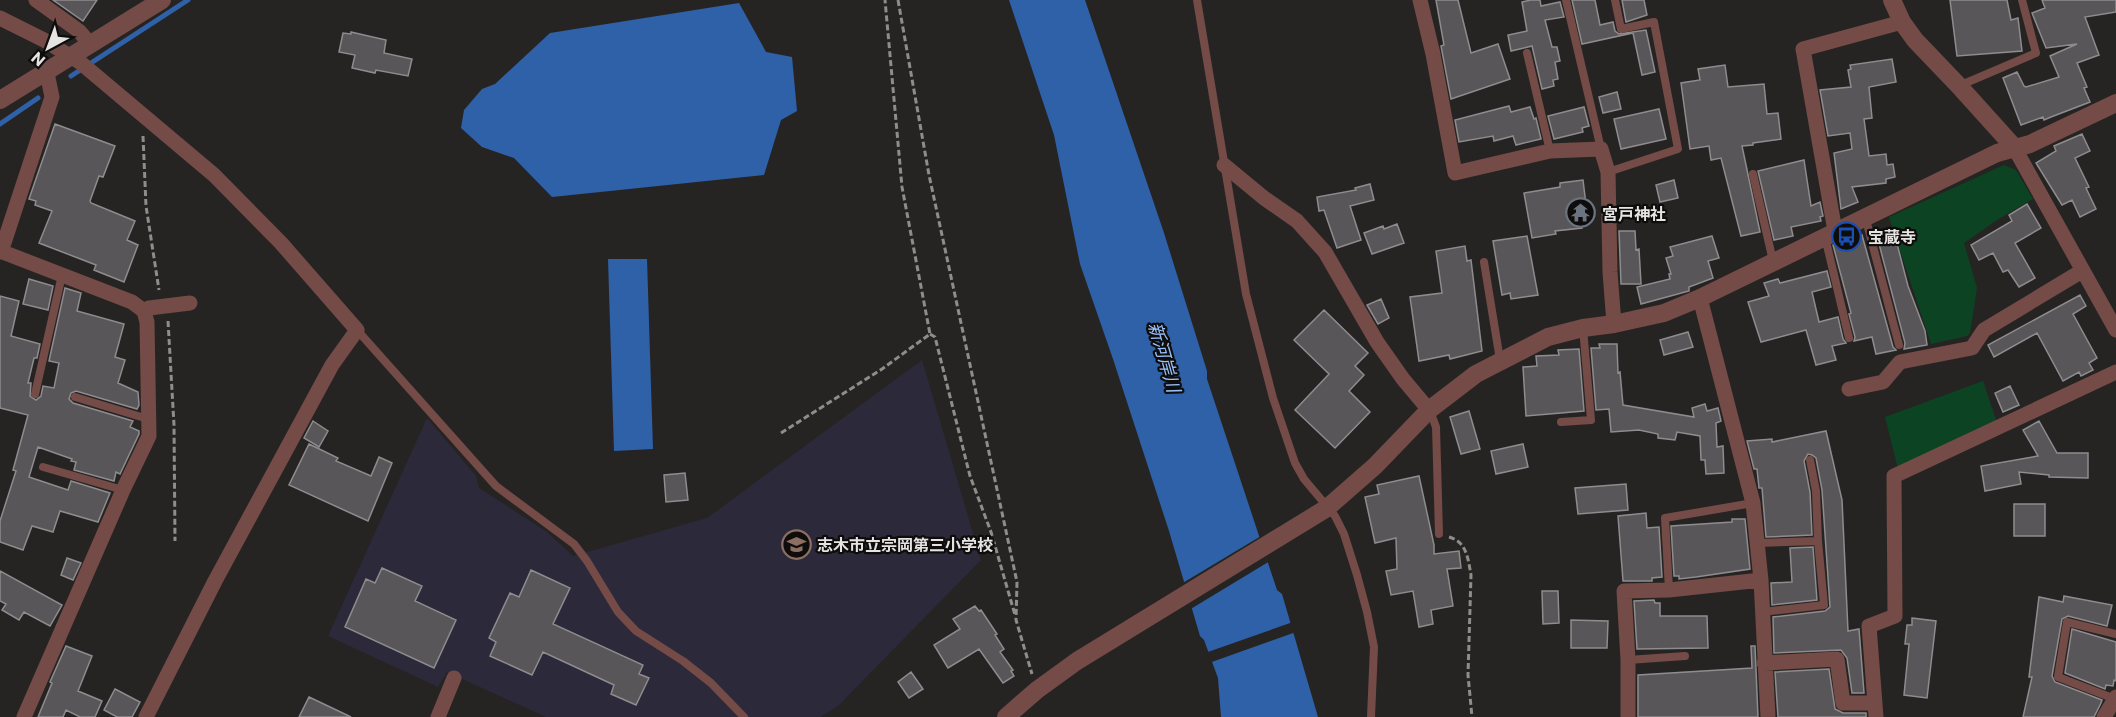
<svg xmlns="http://www.w3.org/2000/svg" width="2116" height="717" font-family="Commissioner,'Noto Sans JP',sans-serif">
<style>
.education{fill:#2c293a}
.green{fill:#0c4323}
.water{fill:#2f61a8}
.pier{fill:#262422}
.lines{fill:none;stroke-linecap:round;stroke-linejoin:round}
.stream{stroke:#2f61a8;stroke-width:5}
.building{fill:#585659;stroke:#8e8c8f;stroke-width:1.5}
.path{stroke:#8e8d8b;stroke-width:3;stroke-dasharray:6 3;stroke-linecap:butt}
.service{stroke:#744b46;stroke-width:8}
.minor{stroke:#744b46;stroke-width:15}
.tertiary{stroke:#744b46;stroke-width:18}
.labels{text-anchor:middle;dominant-baseline:central;stroke-width:4.5;stroke-linejoin:round;paint-order:stroke}
.poi-label{font-size:16px;font-weight:bold;fill:#e5e4e2;stroke:#0e0d0c;text-anchor:start}
.water-label{font-size:18px;font-style:italic;fill:#99c2fc;stroke:#0e0d0c}
</style>
<rect width="100%" height="100%" fill="#262422"/>
<!-- education -->
<path class="education" d="M922 360 981 560 838 706 820 717H546L447 672 438 687 328 636 427 418 476 476 479 488 547 532 573 556 707 518Z"/>
<!-- green -->
<path class="green" d="M2004 165 2016 170 2033 199 1997 220 1964 243 1977 288 1970 333 1967 336 1931 344 1889 217Z
M1983 381 1997 423 1898 469 1885 417Z"/>
<!-- water -->
<path class="water" d="M1009 0H1085L1164 233 1207 371V379L1277 590 1282 594 1318 717H1221L1218 678 1204 640 1200 636 1169 531 1113 359 1080 264 1054 135Z
M739 3 766 52 792 57 797 111 781 120 764 175 552 197 514 158 482 147 461 128 464 110 482 89 495 84 550 33Z
M608 259H647L653 449 614 451Z"/>
<!-- pier -->
<path class="pier" d="M1261 536 1270 561 1189 610 1181 584Z
M1293 622 1296 632 1209 663 1205 653Z"/>
<g class="lines">
<!-- stream -->
<path class="stream" d="M71 76 188 0
M0 124 38 98"/>
</g>
<!-- building -->
<path class="building" d="M53 0H97L83 21Z
M1436 0H1458L1471 53 1498 44 1510 79 1451 99 1441 46 1444 45Z
M1531 0H1540L1541 6 1560 2 1564 17 1545 20 1552 47H1557L1560 61 1555 62 1558 79 1553 80 1554 86 1542 89 1532 46 1511 51 1508 35 1527 31 1522 2Z
M1572 0H1595L1600 25 1613 22 1615 31 1619 34 1646 30 1655 72 1642 75 1633 33 1582 44Z
M1622 0H1644L1647 15 1626 22Z
M1950 0H2007L2011 20 2018 18 2022 51 1957 56Z
M2042 0H2116V12L2085 17 2099 55 2077 63 2087 87 2084 88 2090 102 2051 117 2044 120 2043 117 2021 125 2003 78 2017 72 2024 86 2026 87 2059 77 2050 56 2077 44 2046 48 2032 13 2045 8Z
M351 32 386 40 384 53 412 59 408 76 376 70 375 73 352 68 355 55 339 52 343 33 351 34Z
M1892 59 1896 82 1869 87 1872 118 1864 119 1869 156 1886 154 1887 165 1893 164 1895 177 1886 179V183L1852 187 1858 202 1841 209 1834 153 1852 149 1850 133 1828 136 1820 90 1851 87 1848 70 1851 69 1850 65Z
M1725 65 1728 87 1764 84 1767 114 1778 113 1781 139 1753 143V145L1742 146 1760 232 1741 236 1721 158 1711 160 1709 146 1690 149 1681 83 1700 80 1698 69Z
M1617 92 1621 109 1603 113 1599 97Z
M1509 106 1511 112 1530 107 1534 119 1536 118 1541 139 1516 145 1513 136 1494 141 1493 136 1459 142 1455 120Z
M1584 107 1589 126 1582 128 1583 132 1554 139 1548 116Z
M1659 109 1666 139 1621 149 1614 119Z
M55 124 115 146 103 177 99 176 90 201 91 203 135 221 127 240 138 245 124 282 94 270 96 265 39 243 52 211 35 205 36 201 29 199Z
M2082 134 2090 151 2075 158 2089 187 2086 188 2096 209 2080 217 2072 200 2062 205 2036 163 2056 151 2054 146Z
M1804 160 1811 206 1820 202 1823 216 1820 217 1821 221 1791 227 1793 236 1774 240 1758 171Z
M1583 180 1588 221 1581 222 1582 228 1555 231 1556 234 1532 238 1524 193 1560 187V183Z
M1674 180 1678 198 1660 202 1656 185Z
M1370 184 1374 200 1350 206 1361 240 1337 248 1324 210 1319 211 1317 197 1356 190 1355 188Z
M2027 204 2041 228 2015 243 2035 278 2019 287 2008 270 2003 272 1993 253 1979 260 1971 245 2012 221 2009 215Z
M1397 224 1404 243 1372 254 1364 233 1383 226 1384 229Z
M1619 231H1635L1636 250 1639 249 1641 284H1621Z
M1862 235 1893 347 1896 350 1876 354 1872 337 1854 341 1855 337 1849 314 1851 313 1833 245 1846 242 1845 240 1849 238Z
M1527 236 1538 295 1511 299 1510 293 1502 295 1493 241Z
M1712 236 1719 258 1708 261 1713 278 1689 287V291L1641 304 1637 287 1670 279 1669 274H1671L1666 258 1673 256 1670 247Z
M1895 236 1908 286 1925 331 1927 345 1904 349 1905 343 1878 240Z
M1465 246 1467 261 1471 260 1482 351 1450 359 1449 355 1419 361 1410 297 1442 293 1436 251Z
M1827 271 1831 287 1812 292 1819 322 1838 317 1843 339 1846 343 1832 346 1836 360 1816 365 1806 330 1761 342 1748 302 1769 296 1764 283 1778 279 1780 283Z
M29 279 53 286 48 310 23 304Z
M65 288 81 293 77 311 124 324 115 357 125 360 118 383 138 392 139 405 137 409 76 391 71 393 69 399 73 403 133 421 130 427 139 431V434L120 474 116 472 114 481 74 470 76 462 71 461 72 459 38 447 29 477 68 490 71 481 110 493 98 522 60 511 53 532 32 526 23 550 0 542V521L16 471 13 470 28 415 0 408V296L19 301 11 336 40 344 37 358H34L28 383H31L30 396 36 400 41 396 43 386 54 388 59 363 49 361Z
M2080 295 2086 306 2073 314 2097 358 2089 363 2093 370 2081 376 2079 372 2063 381 2037 333 1994 357 1988 345Z
M1381 299 1389 318 1378 324 1367 305Z
M1324 310 1368 353 1355 366 1364 375 1349 391 1370 412 1335 448 1295 410 1329 374 1294 340Z
M1688 332 1693 347 1664 355 1660 340Z
M1599 344H1617L1618 373 1620 372 1623 405 1694 417 1692 408 1705 404 1707 411 1718 408 1721 421 1716 423 1717 447 1723 446 1724 473 1706 474 1705 460H1701L1700 436 1677 432 1675 440 1658 438V434L1639 430 1611 432 1609 409 1596 410 1591 348H1600Z
M1579 349 1584 411 1526 416 1523 367 1537 366 1536 356 1559 355 1558 350Z
M2010 386 2019 405 2003 412 1995 393Z
M1469 411 1480 449 1461 454 1450 417Z
M313 421 328 431 319 447 304 438Z
M2039 421 2057 453H2088V478L2049 477V475L2019 472 2021 484 1985 491 1981 466 2038 456 2023 430Z
M1826 431 1842 500 1848 631 1859 629 1864 693H1852L1847 658 1841 650 1774 653 1773 617 1825 611 1830 607 1822 490 1816 458 1812 455 1808 454 1804 461 1810 492 1812 535 1766 537 1762 488H1759L1757 469H1754L1747 441 1772 439V442Z
M309 444 338 458 336 461 371 476 379 457 392 463 368 521 289 485Z
M1523 444 1528 467 1496 474 1491 451Z
M685 473 688 500 666 502 664 475Z
M1419 476 1434 545V554L1459 551 1461 568 1447 569 1453 606 1431 610 1433 624 1419 627 1413 591 1391 595 1386 571 1397 569 1396 538 1375 543 1365 497 1379 494 1377 485Z
M1626 484 1628 510 1578 514 1575 488Z
M2014 504H2045V536H2014Z
M1646 513 1647 528 1659 527 1662 577 1652 578V581H1623L1618 516Z
M1732 519H1745L1750 569 1696 577 1679 579V576H1674L1671 526 1732 522Z
M1813 547 1817 600 1772 605 1771 583 1792 582 1790 548Z
M67 558 81 563 73 580 61 575Z
M382 568 422 586 415 601 456 620 434 668 345 627 366 579 375 583Z
M531 570 570 588 553 624 643 665 639 674 649 678 636 705 611 694 614 685 543 652 532 675 490 656 496 642 489 638 510 593 519 597Z
M0 571 62 605 50 626 24 612 19 620 2 610 6 604 0 601Z
M1542 591H1558L1559 623 1543 624Z
M2064 596 2112 605 2107 626 2068 616 2062 619 2052 676 2055 682 2102 700 2101 703 2094 717H2023L2032 677H2029L2039 597 2063 602Z
M1654 600 1655 603H1660V616H1707L1708 648 1637 649 1634 601Z
M975 606 979 611 981 610 997 634 995 635 1004 649 1000 652 1013 670 1011 671 1014 676 1003 683 979 649 948 668 934 645 960 629 953 619Z
M1912 618 1936 621 1927 698 1904 695 1909 644H1905L1907 625H1912Z
M1571 620 1608 621 1607 648H1571Z
M2072 629 2116 642V681L2114 680 2113 686 2106 685 2105 689 2065 673Z
M66 646 92 656 78 691 102 701 95 717H80L66 710 63 717H38L52 683 50 682Z
M1751 646H1755L1758 717H1638V675L1752 668Z
M1829 669 1835 709 1843 713H1866V717H1778L1775 672Z
M911 672 923 689 909 698 898 682Z
M115 689 140 702 132 717H117L104 710Z
M309 697 351 717H299Z"/>
<g class="lines">
<!-- path -->
<path class="path" d="M898 0 929 175 1017 582 1016 620 1032 674
M143 136 146 206 159 290
M168 321 174 425 175 541
M930 334 935 337 970 476 991 532 1015 615
M781 433 882 369 930 334 902 187 885 0
M1449 537C1467 542 1468 559 1471 575L1468 675 1472 717"/>
<!-- service -->
<path class="service" d="M1197 0 1246 294 1273 398 1295 463 1304 479 1335 516 1344 534 1357 575 1367 612 1374 647 1371 717
M1566 0 1601 149
M1527 53 1550 151
M1961 85 2036 53 2022 0
M1608 172 1678 149 1654 22 1621 29 1615 0
M1753 174 1773 261
M1865 216 1899 345
M1825 237 1849 338
M1484 262 1500 360
M357 330 496 486 574 544 587 561 618 612 636 631 683 661 711 683 744 717
M35 394 62 275
M75 397 148 419
M1430 411 1436 427 1439 534
M1561 422 1591 420 1583 328
M1810 460 1816 491 1818 541
M43 467 123 490
M1758 543 1818 541 1824 605 1762 612
M1669 590 1665 518 1753 503
M1628 660 1685 656
M2115 699 2058 677 2067 622 2116 634"/>
<!-- minor -->
<path class="minor" d="M36 0 79 31 91 45
M1420 0 1433 54 1455 173 1550 151 1601 149 1608 172 1610 272 1614 324
M0 18 44 40 81 63 214 175 281 243 357 330 332 365 215 581 146 717
M2014 147 2116 330
M1224 165 1264 198 1297 221 1325 252 1377 342 1403 379 1429 410
M1835 231 1803 49 1902 22
M0 251 132 302 144 311 147 322 149 436 123 490 24 717
M1 252 52 97 47 73
M144 311 149 308 190 303
M1849 389 1883 382 1900 362 1972 348 1984 330 2082 271
M1761 580 1768 717
M1764 663 1837 659 1843 703H1875
M438 717 454 678
M1628 717V660L1624 591 1669 590 1761 580 1753 503 1700 298
M1876 717 1869 626 1895 616 1894 476 2116 372
M2104 717 2116 697"/>
<!-- tertiary -->
<path class="tertiary" d="M1892 0 1902 22 1915 40 1959 86 2014 147
M0 100 162 0
M1006 717 1037 690 1077 661 1327 508 1375 466 1429 410 1476 374 1548 337 1583 328 1614 324 1664 313 1700 298 1997 153 2030 144 2116 103"/>
</g>
<!-- icons -->
<defs>
<symbol id="temple-ring" viewBox="-11 -11 22 22"><circle r="9.5" fill="#0e0d0c" stroke="#6b7280" stroke-width="1.5"/><path d="M0-6L5-2H3V0L6.5 2.5H4V6H1.5V3h-3V6H-4V2.5H-6.5L-3 0V-2H-5Z" fill="#6b7280"/></symbol>
<symbol id="bus-ring" viewBox="-11 -11 22 22"><circle r="9.5" fill="#0e0d0c" stroke="#1a4fb4" stroke-width="1.5"/><path d="M-5-6H5V4H4V6H2V4H-2V6H-4V4H-5ZM-3.5-4V0h7V-4ZM-3.5 1.2v1.5H-2V1.2ZM2 1.2v1.5H3.5V1.2Z" fill="#1a4fb4"/></symbol>
<symbol id="school-ring" viewBox="-11 -11 22 22"><circle r="9.5" fill="#0e0d0c" stroke="#8d6e63" stroke-width="1.5"/><path d="M0-5L7-2L0 1L-7-2ZM-4 1L0 2.5L4 1V4Q0 6-4 4Z" fill="#8d6e63"/></symbol>
</defs>
<g fill-rule="evenodd">
<use href="#temple-ring" x="1564" y="196" width="33" height="33"/>
<use href="#bus-ring" x="1830" y="220" width="33" height="33"/>
<use href="#school-ring" x="780" y="528" width="33" height="33"/>
</g>
<g class="labels">
<!-- poi labels -->
<g class="poi-label">
<text x="1602" y="213">宮戸神社</text>
<text x="1868" y="236">宝蔵寺</text>
<text x="817" y="544">志木市立宗岡第三小学校</text>
</g>
<!-- water labels -->
<g class="water-label">
<text transform="translate(1165 357) rotate(74)">新河岸川</text>
</g>
</g>
<!-- north arrow -->
<g transform="translate(48 48) rotate(221)" stroke="#0e0d0c" stroke-width="4.5" paint-order="stroke">
<path d="M0-4.5L10 22L0 15L-10 22Z" fill="#e5e4e2"/>
<text y="-9" font-size="16" font-weight="bold" text-anchor="middle" fill="#e5e4e2">N</text>
</g>
</svg>
